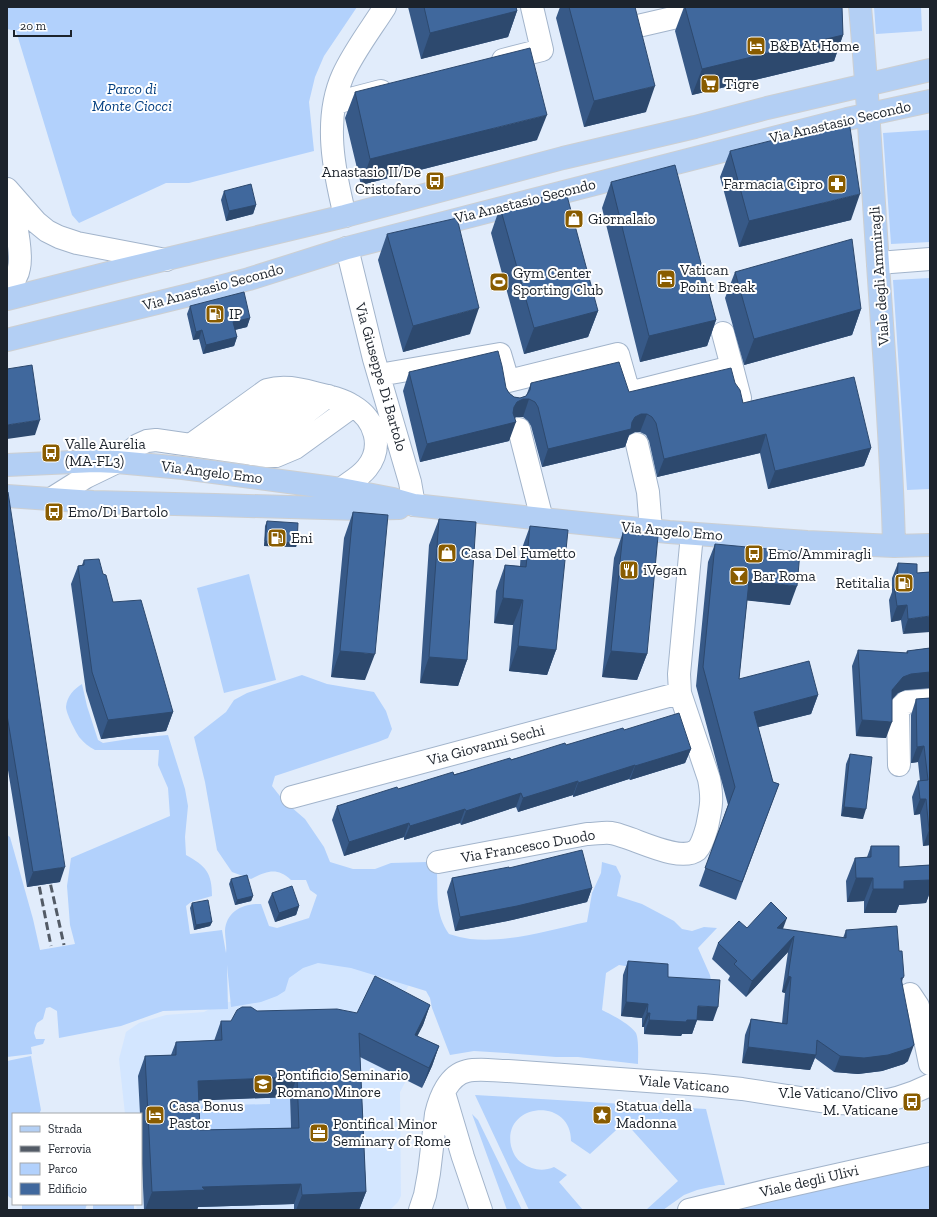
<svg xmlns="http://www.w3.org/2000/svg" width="937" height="1217" font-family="'Zilla Slab',serif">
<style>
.built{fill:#d3e6ff}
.green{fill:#b2d1fc}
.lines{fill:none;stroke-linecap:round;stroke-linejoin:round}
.minor-casing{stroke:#a2b4cb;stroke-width:24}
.major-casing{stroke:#cdcfd1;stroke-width:24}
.minor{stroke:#fff;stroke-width:22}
.major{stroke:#b3cff4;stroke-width:22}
.rail{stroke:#535b66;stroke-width:3;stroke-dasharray:8 4;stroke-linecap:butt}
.wall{fill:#375987;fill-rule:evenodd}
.shaded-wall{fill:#2d496e}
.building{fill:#40689d;stroke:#2d496e;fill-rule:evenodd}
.labels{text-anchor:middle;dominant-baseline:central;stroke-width:4;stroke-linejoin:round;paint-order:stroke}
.poi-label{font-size:15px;fill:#1c232c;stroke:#fff;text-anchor:start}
.park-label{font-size:15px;font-style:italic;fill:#003d7f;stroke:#fff}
.street-label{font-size:15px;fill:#1c232c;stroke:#fff}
</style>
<rect width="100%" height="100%" fill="#e1ecfb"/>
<!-- built -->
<path class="built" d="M317 961 413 977 371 1057 408 1077 400 1092 401 1196 398 1202 390 1210H137L136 1204H141V1114H125L119 1059 126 1032 139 1023 166 1015 204 1012 221 1003 269 997 291 970Z"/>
<!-- green -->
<path class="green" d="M7 7H357L324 56 315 77 309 102 314 151 189 183H166L79 223 72 215 16 31 7 29Z
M874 7H921L922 31 876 34Z
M929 130 930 242 891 244 883 133Z
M930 278V489L907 490 893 280Z
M249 574 276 680 224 693 197 588Z
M302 675 327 684 374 692 386 711 392 729 388 738 378 742 275 776 272 786 283 800 305 819 324 847 330 862 353 869H375L391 863 427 862 437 873C438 898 435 913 449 934 456 936 463 938 470 939 509 943 549 930 587 922L592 893 601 873 602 862 616 866 621 876 617 896 642 904 674 921 682 929 692 931 704 927 717 928 698 948 710 975 712 986 673 982 651 970 619 965 606 973 602 1010C612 1015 630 1024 636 1033 639 1040 638 1057 638 1064L578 1057H556L506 1053 474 1051 450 1055 432 1008 430 998 426 991 351 968 318 963 303 968 289 978 285 991 277 996 261 1002 231 1007 227 965 228 1009 163 1011 121 1026 59 1038 57 1011 50 1007 46 1008 43 1019 37 1023 35 1028 34 1033 36 1039H45L43 1044 31 1047 32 1054 7 1057V835L10 837 33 919 40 950 75 944 70 925 67 886 71 858 170 816 168 788 158 765 159 750H95C89 747 84 743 80 738 76 733 66 713 66 707 67 696 74 689 82 684L87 706 98 740 103 743 135 738 168 735 185 789 188 806 185 837 186 855C206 866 212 873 212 896L191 902 186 906 190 934 222 930 226 953C227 946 225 938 225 931 226 911 244 903 261 904L269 926 277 928 309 918 317 895 310 890 306 880H291C277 867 267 871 251 879L232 872 217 850 205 782 194 737 226 712 234 700 247 693Z
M31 1056 41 1110 39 1114H13V1199L9 1197 7 1194V1061Z
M475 1095 706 1109 725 1185H719L697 1190 684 1195 663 1210H648L647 1209 678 1181 625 1122 590 1154 571 1141C571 1096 502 1103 511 1146 513 1153 516 1159 522 1163 532 1170 543 1172 554 1167L567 1175 559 1182 583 1210H529Z
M270 1097H290L292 1168 214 1171 191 1106 270 1104Z
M472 1114 478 1120 522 1210H507Z
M930 1163V1210H718Z
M22 1204H87L85 1210H22Z
M93 1204H134V1209L137 1210H93Z"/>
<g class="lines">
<defs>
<path id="minor" d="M638 26 720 7
M503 60 542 50 532 7
M335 103 381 91
M7 189 36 222 47 231 59 237 77 243 166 260
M345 216C334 171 323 119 343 75 354 51 371 29 385 7
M347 248 374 359 410 482 414 505
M878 263 930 259
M7 290C12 283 18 276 19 268 23 251 13 212 10 193
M723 333 732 367
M379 375 500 354 508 381 618 354 629 393 732 367 740 398
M519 429 542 519
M192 444 267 390C284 385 299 389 315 393 328 396 342 399 353 406 375 419 384 447 367 468 360 477 350 482 341 489
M637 444 648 492 651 530
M222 449 301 390
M252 454 328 396
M51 499 86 477 117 462 138 445 147 441 156 440 267 456H276L295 448 353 406
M899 765 898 710 906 702 930 700
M292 797 680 693
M438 862 587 834C595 834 604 832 611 833 632 836 679 864 697 850 702 845 705 834 707 827 711 807 713 800 709 779L680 693 679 674 692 534
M910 994 918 1006 930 1064
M444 1093 463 1157 481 1210
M420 1210 425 1195 429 1173 436 1114C440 1097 449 1075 467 1071 480 1068 495 1071 508 1071L703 1085 742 1089 833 1103C843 1103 854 1104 864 1104 887 1102 910 1095 930 1085
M689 1210 770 1190 930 1154"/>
<path id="major" d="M860 7C868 93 872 178 878 264 884 358 892 452 894 546
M7 299 117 271 345 216 563 158 695 127 767 108 930 70
M7 340 197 293 249 279 347 248 847 119 930 101
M7 465 95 461 117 462 183 468 341 489 393 499 414 505 542 519 669 532 807 542 894 546 930 545
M7 496 93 502 215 505 360 509 399 508"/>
</defs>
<!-- minor casing -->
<use href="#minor" class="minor-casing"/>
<!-- major casing -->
<use href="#major" class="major-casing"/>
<!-- minor -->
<use href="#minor" class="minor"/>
<!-- major -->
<use href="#major" class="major"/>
<!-- rail -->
<path class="rail" d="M48 873 64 945
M37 875 51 946"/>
</g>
<!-- wall -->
<path class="wall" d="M408 7H516L517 11 508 37 421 59Z
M560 7H635L646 112 584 127 556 18Z
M684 7H842L843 35 834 61 692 95 675 31Z
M355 92 537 140 361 185 345 118Z
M730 151 851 220 739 247 720 177Z
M611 182 716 320 707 346 640 362 602 208Z
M224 191 256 205 253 214 226 221 221 200Z
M500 207 598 311 588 337 524 354 491 233Z
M387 234 470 334 403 352 378 260Z
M735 272 861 309 852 335 744 365 725 298Z
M190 306 250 318 247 327 235 330 237 337 234 346 203 354 199 339 193 340 187 314Z
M409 372 506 388 509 393 514 397 520 398 526 396 531 383 629 392 735 383 743 403 871 448 864 466 768 489 760 453 657 477 649 441 646 435 640 432H635L629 435 625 447 542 467 531 426 528 421 523 417H516L515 418 509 441 420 462 403 391Z
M7 491 60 882 27 887 7 764Z
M353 512 365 680 331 677 344 538Z
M439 519 467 660 458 686 420 683 429 545Z
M267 521 297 543 296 547 264 546 265 526Z
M530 526 556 650 547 675 509 671 513 625 494 623 496 591 505 565 520 566 521 551Z
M623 532 647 654 637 680 602 677 614 558Z
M715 544 790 605 747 600 739 679 818 695 811 714 758 727 773 782 779 784 736 900 699 886 728 805 696 686 708 562Z
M84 560 103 574 113 602 173 712 166 731 101 739 86 691 71 584 78 566 82 565Z
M898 563 917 573 930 572 903 634 901 620 891 622 889 600 892 592V578Z
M930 648V688L905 690 898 693 892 699 886 738 856 736 852 666 858 650 906 653 907 651Z
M930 698V845L923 846 920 814 914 815 912 797 918 781H920L918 762 911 763V715L916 699Z
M624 730 691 749 685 763 630 780 629 779 573 797V795L518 812 516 807 461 825 460 823 404 840V837L344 856 332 820 337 806 398 789Z
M850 754 863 819 841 816 846 764Z
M871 846 899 867 930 865V892L926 903 899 905 896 913H864V901L847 902 846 881 855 858 867 857Z
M509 868 592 888 587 902 512 920 455 931 447 892 452 878Z
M231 879 253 896 251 901 235 905 229 884Z
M272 893 299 906 296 915 275 922 268 902Z
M192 903 212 922 210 926 194 930 190 908Z
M783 929 843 938 846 930 899 951 903 978 902 982 908 1061 904 1064 882 1071 858 1074 834 1072 815 1058 810 1070 742 1063 745 1035 751 1019 782 1023 785 993 782 992 788 952 746 997 728 980 730 976 712 959 718 943Z
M628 961 668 977 713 1021 697 1020 692 1034H682L681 1036 644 1034V1027H642V1018L621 1016 623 975Z
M430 1005 423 1025 417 1036 439 1046 432 1066 422 1088 360 1057 366 1192 359 1210H294V1204L198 1207 197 1210H144L141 1140V1114H140L138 1076 145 1056 171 1055 176 1042 214 1041 221 1021H231L257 1011 357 1013ZM290 1097 291 1128 200 1130 198 1100Z"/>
<!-- shaded-wall -->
<path class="shaded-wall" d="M517 11 508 37 421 59 430 33Z
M843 35 834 61 692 95 702 69Z
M655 86 646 112 584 127 594 101Z
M547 115 537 140 361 185 370 159Z
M860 194 851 220 739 247 749 221Z
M256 205 253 214 226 221 229 211Z
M479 308 470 334 403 352 413 326Z
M861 309 852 335 744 365 754 339Z
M598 311 588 337 524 354 534 328Z
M250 318 247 327 230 331 233 322Z
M716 320 707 346 640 362 649 336Z
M202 330 199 339 193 340 196 332Z
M237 337 234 346 203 354 206 345Z
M523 399H529L523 417H516L511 420 516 422 509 441 420 462 427 444 514 407 517 402Z
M641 414H647L640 432H635L629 435 625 447 542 467 548 449 632 422 635 417Z
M40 420 35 435 7 439V425Z
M766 434 760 453 657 477 664 459Z
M871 448 864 466 768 489 775 471Z
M265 541 297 543 296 547 264 546Z
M749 581 797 586 790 605 742 600Z
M503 598 523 600 513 625 494 623Z
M907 605 901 620 891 622 897 606Z
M930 616V632L903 634 908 619Z
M518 646 556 650 547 675 509 671Z
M340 651 375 654 365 680 331 677Z
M611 651 647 654 637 680 602 677Z
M429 657 467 660 458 686 420 683Z
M930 672V685L929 688 905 690 898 693 886 706 892 690 903 677 911 674Z
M818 695 811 714 747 730 754 712Z
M173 712 166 731 101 739 108 720Z
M862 720 892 722 886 738 856 736Z
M924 746 918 762 911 763 917 747Z
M691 749 685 763 630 780 635 766Z
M635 765 629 779 573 797 578 783Z
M578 781 573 795 518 812 523 798Z
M521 793 516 807 461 825 466 811Z
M920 799H926L920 814 914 815Z
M844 807 866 809 863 819 841 816Z
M465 809 460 823 404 840 410 826Z
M409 823 404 837 344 856 349 842Z
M929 830H930V845L923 846Z
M65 867 60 882 27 887 33 872Z
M856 878H873L864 901 847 902Z
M930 880V892L926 903 899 905 896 913H864L873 889 904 881Z
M592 888 587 902 512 920 455 931 460 917Z
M253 896 251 901 235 905 237 900Z
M299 906 296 915 275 922 279 913Z
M787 918 781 934 777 928Z
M212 922 210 926 194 930 196 925Z
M794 936 788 952 746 997 752 981Z
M788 976 791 977 785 993 782 992Z
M626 1002 648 1004 642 1018 621 1016Z
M430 1005 423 1025 408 1055 415 1035Z
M698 1006 718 1007 713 1021 693 1020Z
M647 1013H650L644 1027H642Z
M649 1020H697L692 1034H682L681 1036 644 1034Z
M914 1045 908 1061 904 1064 882 1071 858 1074 834 1072 840 1056Z
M439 1046 432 1066 422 1088 429 1068Z
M748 1047 816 1055 810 1070 742 1063Z
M297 1077 290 1097 190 1101 198 1081Z
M301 1184 294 1204 198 1207 197 1210H145L152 1192 202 1187Z
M366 1192 359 1210H296L302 1195Z"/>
<!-- building -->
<path class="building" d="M424 7H516L517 11 430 33Z
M569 7H635L655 86 594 101Z
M685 7H842L843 35 702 69Z
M530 48 547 115 370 159 355 92Z
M849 121 860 194 749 221 730 151Z
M675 165 716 320 649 336 611 182Z
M251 184 256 205 229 211 224 191Z
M566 192 598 311 534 328 500 207Z
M457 218 479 308 413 326 387 234Z
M852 239 861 309 754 339 735 272Z
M244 292 250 318 233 322 237 337 206 345 202 330 196 332 190 306Z
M498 351 502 366 506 388 509 393 514 397 520 398 526 396 530 390 531 383 619 362 629 392 731 368 735 383 740 390 743 403 854 377 871 448 775 471 766 434 664 459 656 423 652 417 647 414H641L635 417 632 422 631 429 548 449 538 407 535 402 529 399H523L517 402 514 407 513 413 516 422 427 444 409 372Z
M32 365 40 420 7 425V369Z
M7 491 8 492 65 867 33 872 7 715Z
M353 512 388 515 375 654 340 651Z
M439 519 476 522 467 660 429 657Z
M267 521 298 523 297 543 265 541Z
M530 526 568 530 556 650 518 646 523 600 503 598 505 565 526 567Z
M623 532 658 536 647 654 611 651Z
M715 544 800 552 797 586 749 581 739 679 809 661 818 695 754 712 773 782 779 784 742 882 705 868 735 787 703 667Z
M99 559 103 574 106 575 113 602 141 600 173 712 108 720 92 672 78 566 84 565V560Z
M898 563 917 564V573L930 572V616L908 619 907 605 897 606 894 585 897 584Z
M930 648V672L911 674 903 677 892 690V722L862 720 858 650 908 653 907 651Z
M930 698V830H929L926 799H920L918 781 928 780 924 746 917 747 916 699Z
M679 713 691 749 635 766V765L578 783V781L523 798 521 793 466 811 465 809 410 826 409 823 349 842 337 806 397 787 398 789 453 772 454 775 510 758 511 760 565 743 566 745 623 728 624 730Z
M850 754 872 757 866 809 844 807Z
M871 846H899V867L930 865V880L904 881V889H873V878H856L855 858 871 857Z
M582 850 592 888 517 906 460 917 452 878 509 867V868Z
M247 875 253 896 237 900 231 879Z
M292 886 299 906 279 913 272 893Z
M208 900 212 922 196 925 192 903Z
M771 902 787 918 777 928 846 938V930L897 926 899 951H902L904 976 903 978H901L914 1045 910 1048 888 1055 864 1058 840 1056 817 1040 816 1055 748 1047 751 1019 787 1024 791 977 788 976 794 936 752 981 734 964 737 961 718 943 739 921 747 928Z
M628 961 668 964V977L720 980 718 1007 698 1006 697 1020H687L686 1022 649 1020 650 1013H647L648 1004 626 1002Z
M375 976 430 1005 415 1035 439 1046 429 1068 359 1033 366 1192 302 1195 301 1184 202 1187 205 1190 152 1192 145 1056 176 1055V1042L222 1040 221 1021H231L237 1010 242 1007H251L257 1011 337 1009 357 1013ZM297 1077 299 1128 200 1130 198 1081Z"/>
<!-- icons -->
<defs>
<symbol id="hotel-square" viewBox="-11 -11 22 22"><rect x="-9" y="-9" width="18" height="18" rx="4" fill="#895c00" stroke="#fff"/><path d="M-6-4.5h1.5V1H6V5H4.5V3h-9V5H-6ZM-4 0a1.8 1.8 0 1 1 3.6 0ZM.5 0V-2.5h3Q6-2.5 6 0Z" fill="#fff"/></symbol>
<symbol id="supermarket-square" viewBox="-11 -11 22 22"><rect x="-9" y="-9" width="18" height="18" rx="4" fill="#895c00" stroke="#fff"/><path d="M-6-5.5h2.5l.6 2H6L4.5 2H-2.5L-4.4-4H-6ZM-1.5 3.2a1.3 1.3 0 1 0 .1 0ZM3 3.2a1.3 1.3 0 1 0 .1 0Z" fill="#fff"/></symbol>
<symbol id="bus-square" viewBox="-11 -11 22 22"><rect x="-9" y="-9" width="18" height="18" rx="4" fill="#895c00" stroke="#fff"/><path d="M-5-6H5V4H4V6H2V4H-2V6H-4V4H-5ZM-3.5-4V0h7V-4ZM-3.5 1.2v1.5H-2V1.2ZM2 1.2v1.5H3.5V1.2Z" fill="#fff"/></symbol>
<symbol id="pharmacy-square" viewBox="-11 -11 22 22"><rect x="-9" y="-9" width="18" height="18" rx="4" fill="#895c00" stroke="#fff"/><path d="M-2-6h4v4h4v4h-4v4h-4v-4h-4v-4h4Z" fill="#fff"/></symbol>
<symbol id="shop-square" viewBox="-11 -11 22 22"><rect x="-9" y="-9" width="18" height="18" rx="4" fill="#895c00" stroke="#fff"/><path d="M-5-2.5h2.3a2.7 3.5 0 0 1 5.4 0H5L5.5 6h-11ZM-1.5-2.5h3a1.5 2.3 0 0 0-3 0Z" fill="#fff"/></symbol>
<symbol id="stadium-square" viewBox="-11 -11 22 22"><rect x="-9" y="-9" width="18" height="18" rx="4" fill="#895c00" stroke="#fff"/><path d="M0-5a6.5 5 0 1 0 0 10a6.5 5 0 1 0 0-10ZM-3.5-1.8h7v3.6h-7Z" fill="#fff"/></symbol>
<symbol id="fuel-square" viewBox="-11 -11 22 22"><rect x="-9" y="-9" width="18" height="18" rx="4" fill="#895c00" stroke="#fff"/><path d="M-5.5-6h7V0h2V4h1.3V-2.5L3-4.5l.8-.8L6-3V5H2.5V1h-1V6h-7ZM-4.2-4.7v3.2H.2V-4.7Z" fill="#fff"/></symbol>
<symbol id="restaurant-square" viewBox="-11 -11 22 22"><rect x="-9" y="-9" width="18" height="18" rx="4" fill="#895c00" stroke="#fff"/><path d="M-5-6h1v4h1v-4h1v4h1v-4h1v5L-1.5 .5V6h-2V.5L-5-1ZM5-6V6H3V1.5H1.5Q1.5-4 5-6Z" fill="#fff"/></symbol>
<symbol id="bar-square" viewBox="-11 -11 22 22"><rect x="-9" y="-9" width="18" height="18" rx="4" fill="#895c00" stroke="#fff"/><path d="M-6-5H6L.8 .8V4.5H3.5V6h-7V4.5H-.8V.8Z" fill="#fff"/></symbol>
<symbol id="school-square" viewBox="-11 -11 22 22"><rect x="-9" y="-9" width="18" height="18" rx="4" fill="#895c00" stroke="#fff"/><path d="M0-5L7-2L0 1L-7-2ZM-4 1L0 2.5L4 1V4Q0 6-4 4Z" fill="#fff"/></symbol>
<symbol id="sight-square" viewBox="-11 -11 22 22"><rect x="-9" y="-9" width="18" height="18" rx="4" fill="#895c00" stroke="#fff"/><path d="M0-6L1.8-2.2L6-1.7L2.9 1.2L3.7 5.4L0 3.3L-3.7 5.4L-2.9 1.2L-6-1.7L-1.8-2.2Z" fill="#fff"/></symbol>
<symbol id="office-square" viewBox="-11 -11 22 22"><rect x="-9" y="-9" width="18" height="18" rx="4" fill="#895c00" stroke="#fff"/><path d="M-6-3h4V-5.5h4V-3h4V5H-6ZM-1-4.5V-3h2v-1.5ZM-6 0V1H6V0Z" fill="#fff"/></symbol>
</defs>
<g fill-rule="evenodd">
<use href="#hotel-square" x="745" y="35" width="22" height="22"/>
<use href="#supermarket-square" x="699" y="73" width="22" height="22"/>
<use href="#bus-square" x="424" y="170" width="22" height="22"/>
<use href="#pharmacy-square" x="826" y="173" width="22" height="22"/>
<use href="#shop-square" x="563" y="208" width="22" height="22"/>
<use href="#hotel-square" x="655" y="268" width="22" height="22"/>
<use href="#stadium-square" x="488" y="271" width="22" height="22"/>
<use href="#fuel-square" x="204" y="303" width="22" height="22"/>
<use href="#bus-square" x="40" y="442" width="22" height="22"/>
<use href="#bus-square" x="43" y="501" width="22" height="22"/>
<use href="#fuel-square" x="266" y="527" width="22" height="22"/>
<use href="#shop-square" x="436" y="542" width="22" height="22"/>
<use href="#bus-square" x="743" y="543" width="22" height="22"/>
<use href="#restaurant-square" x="618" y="559" width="22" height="22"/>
<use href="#bar-square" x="728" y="565" width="22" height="22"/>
<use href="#fuel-square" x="893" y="572" width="22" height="22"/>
<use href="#school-square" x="252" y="1073" width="22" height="22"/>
<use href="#bus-square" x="901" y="1091" width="22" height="22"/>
<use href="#hotel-square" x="144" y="1104" width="22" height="22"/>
<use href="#sight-square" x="591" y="1104" width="22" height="22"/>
<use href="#office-square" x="308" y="1122" width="22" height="22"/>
</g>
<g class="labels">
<!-- poi labels -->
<g class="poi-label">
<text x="770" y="46">B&amp;B At Home</text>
<text x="724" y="84">Tigre</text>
<text x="421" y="172" text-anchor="end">Anastasio II/De<tspan x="421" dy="17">Cristofaro</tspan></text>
<text x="823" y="184" text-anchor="end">Farmacia Cipro</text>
<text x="588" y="219">Giornalaio</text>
<text x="680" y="270">Vatican<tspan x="680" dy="17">Point Break</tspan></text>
<text x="513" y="273">Gym Center<tspan x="513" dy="17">Sporting Club</tspan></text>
<text x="229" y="314">IP</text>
<text x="65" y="444">Valle Aurelia<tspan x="65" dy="17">(MA-FL3)</tspan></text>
<text x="68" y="512">Emo/Di Bartolo</text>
<text x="291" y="538">Eni</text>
<text x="461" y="553">Casa Del Fumetto</text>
<text x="768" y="554">Emo/Ammiragli</text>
<text x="643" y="570">iVegan</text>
<text x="753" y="576">Bar Roma</text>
<text x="890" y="583" text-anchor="end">Retitalia</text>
<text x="277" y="1075">Pontificio Seminario<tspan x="277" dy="17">Romano Minore</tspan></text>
<text x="898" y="1093" text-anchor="end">V.le Vaticano/Clivo<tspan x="898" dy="17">M. Vaticane</tspan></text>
<text x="169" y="1106">Casa Bonus<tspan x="169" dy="17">Pastor</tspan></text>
<text x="616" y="1106">Statua della<tspan x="616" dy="17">Madonna</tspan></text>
<text x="333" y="1124">Pontifical Minor<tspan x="333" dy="17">Seminary of Rome</tspan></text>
</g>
<!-- park labels -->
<g class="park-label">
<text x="132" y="89">Parco di<tspan x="132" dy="17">Monte Ciocci</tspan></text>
</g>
<!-- street labels -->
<g class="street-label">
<text transform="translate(840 122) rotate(-13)">Via Anastasio Secondo</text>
<text transform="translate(525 201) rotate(-14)">Via Anastasio Secondo</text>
<text transform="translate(879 276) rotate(-94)">Viale degli Ammiragli</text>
<text transform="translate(213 287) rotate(-15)">Via Anastasio Secondo</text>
<text transform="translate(381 377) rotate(74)">Via Giuseppe Di Bartolo</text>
<text transform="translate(212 472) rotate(7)">Via Angelo Emo</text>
<text transform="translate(672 531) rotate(5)">Via Angelo Emo</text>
<text transform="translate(486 745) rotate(-15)">Via Giovanni Sechi</text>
<text transform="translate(528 846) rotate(-10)">Via Francesco Duodo</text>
<text transform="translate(684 1084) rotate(5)">Viale Vaticano</text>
<text transform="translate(809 1181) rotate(-13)">Viale degli Ulivi</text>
</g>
</g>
<!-- border -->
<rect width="937" height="1217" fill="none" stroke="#1c232c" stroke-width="16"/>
<!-- legend -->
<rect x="12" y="1113" width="130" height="92" fill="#ffffff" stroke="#a4a7ab"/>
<rect x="20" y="1126" width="20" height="6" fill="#b3cff4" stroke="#a4a7ab"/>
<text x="48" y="1133" font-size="12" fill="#1c232c">Strada</text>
<rect x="20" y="1146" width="20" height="6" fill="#535b66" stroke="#a4a7ab"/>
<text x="48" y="1153" font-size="12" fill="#1c232c">Ferrovia</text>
<rect x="20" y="1163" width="20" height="12" fill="#b2d1fc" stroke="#a4a7ab"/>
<text x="48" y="1173" font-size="12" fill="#1c232c">Parco</text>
<rect x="20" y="1183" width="20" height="12" fill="#40689d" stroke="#a4a7ab"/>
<text x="48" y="1193" font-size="12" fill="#1c232c">Edificio</text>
<!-- scale -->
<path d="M14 30v6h57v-6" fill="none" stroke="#1c232c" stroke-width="2"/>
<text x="20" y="30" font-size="12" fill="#1c232c" stroke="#ffffff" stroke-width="3" paint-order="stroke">20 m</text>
</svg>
